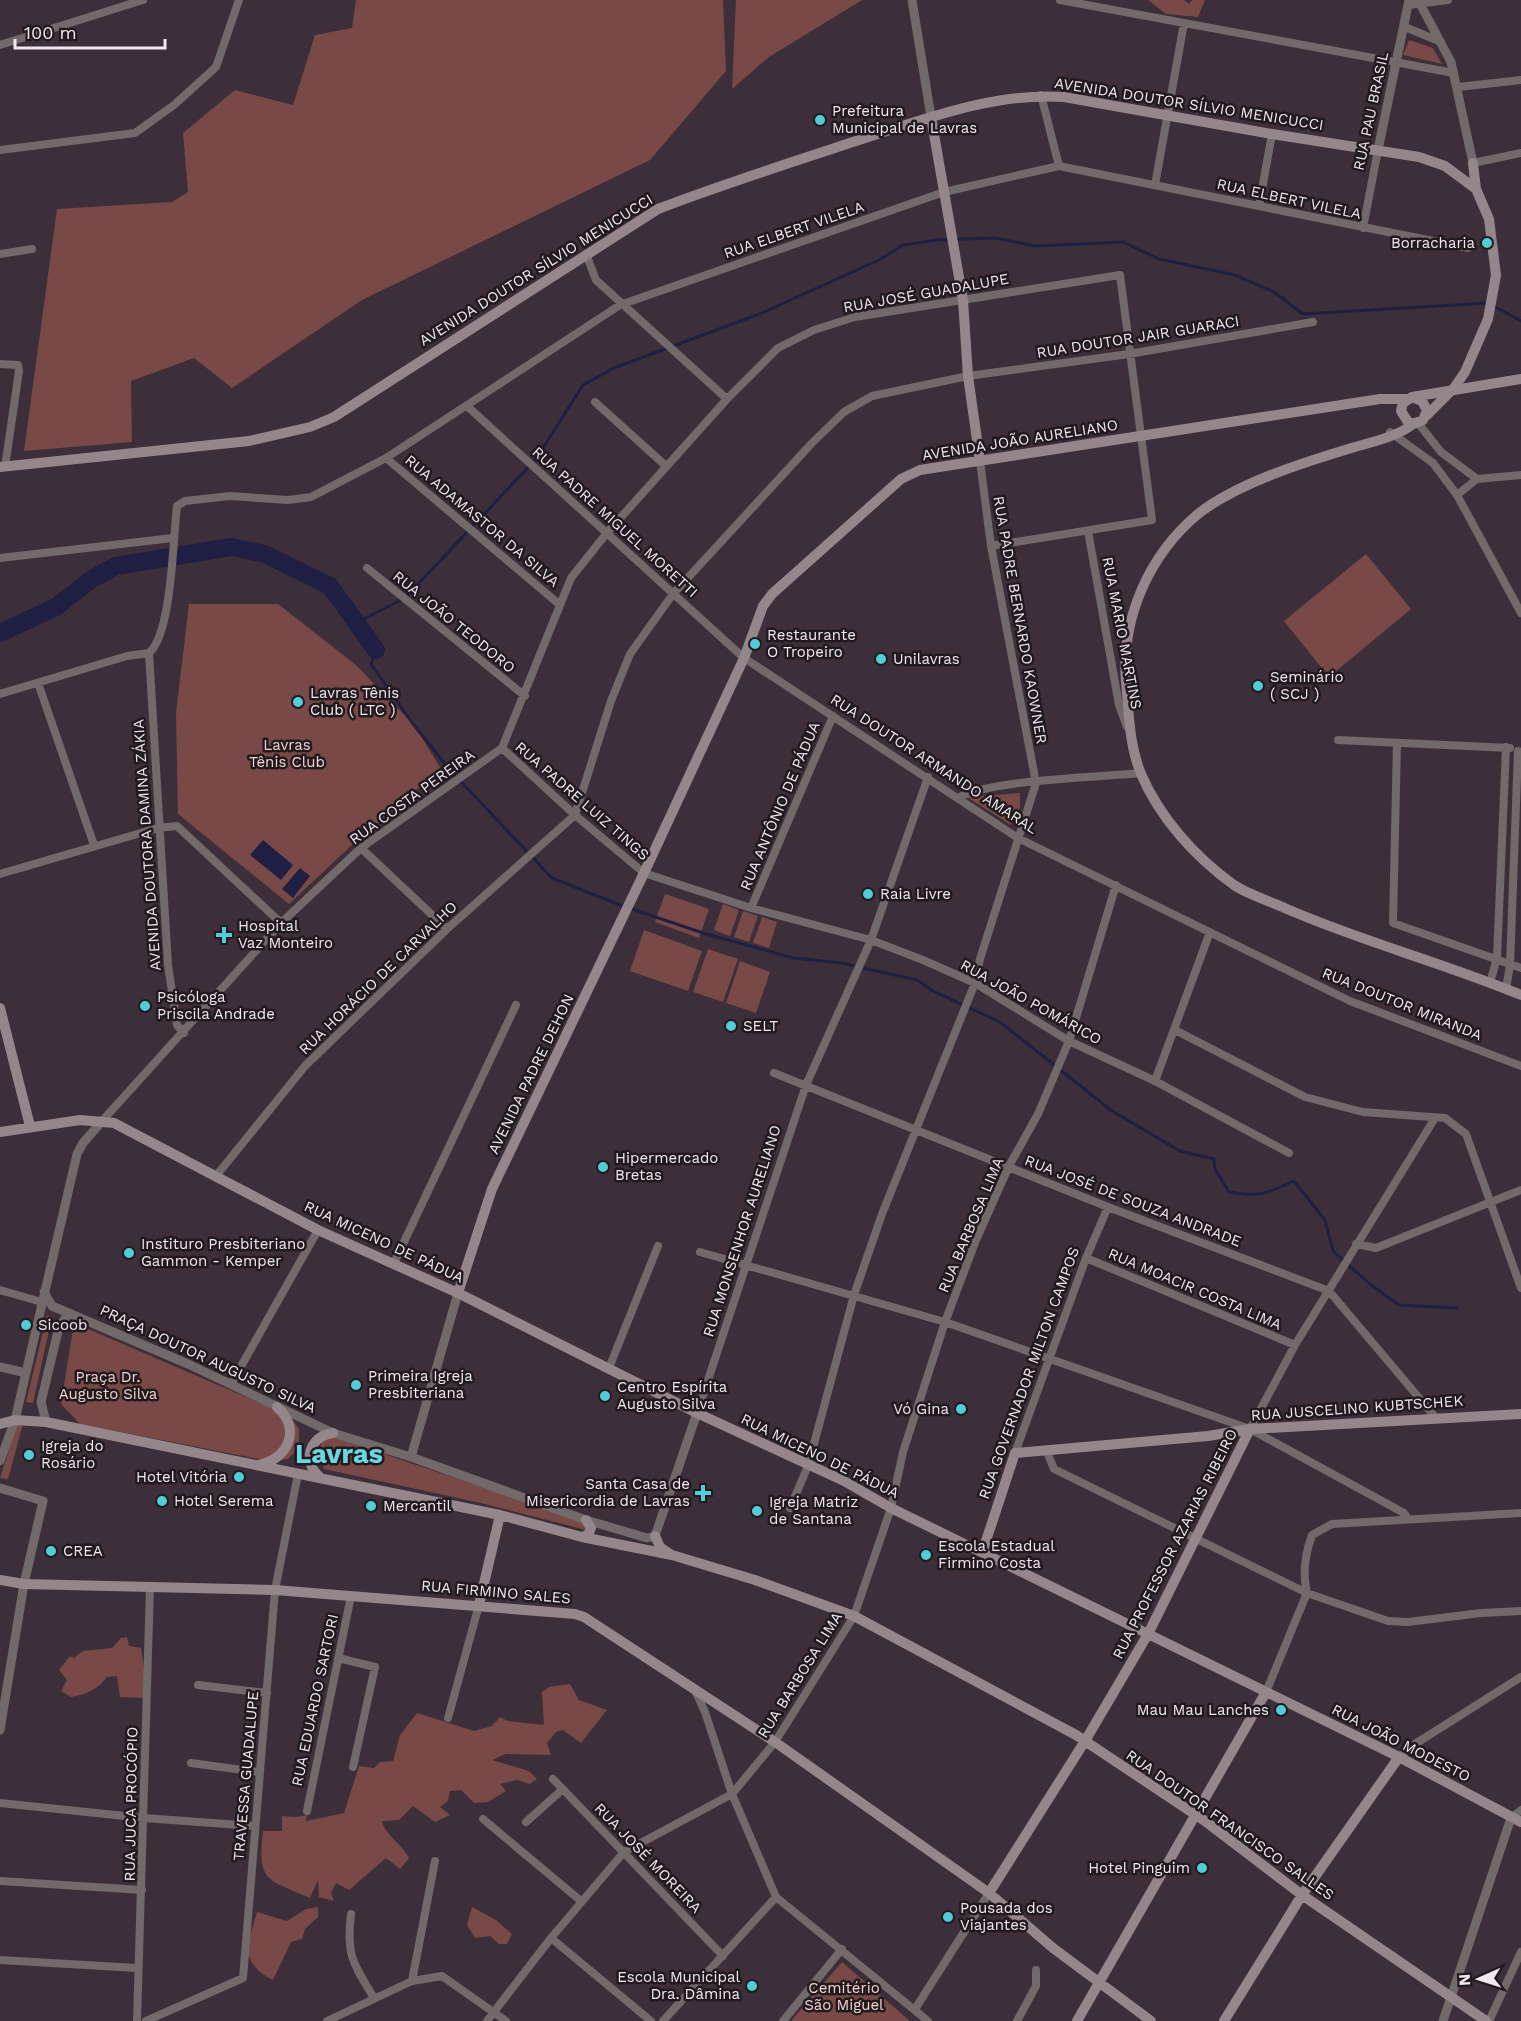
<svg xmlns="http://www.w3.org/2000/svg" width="1521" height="2021" font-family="'Work Sans',sans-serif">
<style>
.green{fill:#784946}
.water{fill:#1f1f44}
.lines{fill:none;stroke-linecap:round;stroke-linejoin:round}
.stream{stroke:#1f1f44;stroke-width:3}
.river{stroke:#1f1f44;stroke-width:18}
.minor{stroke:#72696b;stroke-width:8}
.tertiary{stroke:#72696b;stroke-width:9}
.secondary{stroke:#94868a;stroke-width:10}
.poi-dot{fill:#52ccd6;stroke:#201a1f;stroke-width:2}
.labels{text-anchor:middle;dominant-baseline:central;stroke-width:5;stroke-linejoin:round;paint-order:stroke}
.street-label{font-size:15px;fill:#f2e9f0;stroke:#201a1f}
.poi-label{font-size:15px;fill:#f2e9f0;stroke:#201a1f;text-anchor:start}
.park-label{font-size:15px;fill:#f5d2ce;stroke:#201a1f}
.town-label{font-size:27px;font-weight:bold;fill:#6ad6df;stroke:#201a1f}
</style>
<rect width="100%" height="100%" fill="#3d2f3a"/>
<!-- green -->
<path class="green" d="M356 0H723L726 71 650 160 362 300 232 388 194 358 131 381 132 442 24 451 57 209 172 202 188 192 183 133 235 90 293 105 315 35 352 28Z
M736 0H862L769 57 732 89Z
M1148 0H1184L1189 4 1192 0H1205L1198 17 1166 14Z
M1409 40 1433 48 1442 64 1403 55Z
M1366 554 1411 609 1329 677 1284 621Z
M189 604H278L356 665 415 726 441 769 355 842 289 904 178 814 176 713Z
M1020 793V807L1011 825 967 797Z
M665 894 709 909 699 938 655 922Z
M723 904 739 910 730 936 714 930Z
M743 911 758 916 749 942 734 937Z
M762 917 777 922 769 948 753 943Z
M644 930 702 951 688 991 630 971Z
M708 949 738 959 723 1002 693 992Z
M740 961 770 972 756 1013 726 1003Z
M47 1315 52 1317 33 1403 26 1402Z
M74 1323 290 1416 299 1429V1448L288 1459 269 1461 80 1424 61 1404Z
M23 1424 8 1479 0 1478 17 1425Z
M330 1436 587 1522 586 1530 481 1503 324 1469 318 1454 322 1441Z
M127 1637 129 1646 141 1648 145 1674 144 1698 120 1697 117 1676 107 1677C97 1690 87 1694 71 1697L61 1691 67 1680 59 1670 70 1656 74 1658 83 1651 112 1648 121 1638Z
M570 1684 579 1700 607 1710 581 1743 563 1730 556 1732 547 1743 551 1755 506 1754 492 1760 529 1771 537 1779 530 1784 517 1780 500 1784 506 1791 488 1802 474 1803 461 1790 450 1791 448 1801 440 1807 450 1815 435 1822 413 1806 399 1820 382 1821C385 1835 402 1844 409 1858L400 1869 386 1858 349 1890 336 1883 331 1893 334 1901 319 1897 318 1880 310 1898C266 1879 257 1882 263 1831H282V1816L296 1817 307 1815 306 1821 344 1813 359 1766 374 1768 380 1762 393 1761 400 1735 417 1713 474 1731 492 1726 500 1717 508 1721 544 1725 542 1692 549 1687Z
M318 1907V1917L305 1929 302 1939 291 1942 273 1980C238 1962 248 1945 257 1912L287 1921 306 1909Z
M472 1907 496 1920 512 1934 507 1944H499L490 1936 475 1938 467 1925Z
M842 1962 910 2021H791Z"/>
<!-- water -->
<path class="water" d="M263 840 293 865 281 880 250 855Z
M300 868 310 876 293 898 282 889Z"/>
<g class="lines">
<!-- stream -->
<path class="stream" d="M1494 306 1521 321
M356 623 405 598 536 459 583 385 614 368 762 313 879 260 903 245 937 240 996 238 1035 246 1123 242 1159 259 1235 275 1274 292 1303 314 1488 303
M376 650 371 664 413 724 450 770 552 878 620 905 706 934 794 958 841 963 917 980 933 991 1000 1022 1112 1111 1180 1151 1214 1159 1215 1169 1229 1192C1257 1198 1268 1193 1294 1181L1325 1220 1333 1251 1371 1285 1399 1305 1457 1308"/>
<!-- river -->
<path class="river" d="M0 633 56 607 92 579 116 566 232 547 265 554 330 586 376 650"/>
<!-- minor -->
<path class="minor" d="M1060 0 1454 73
M1408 5 1448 0
M1405 27 1441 42
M0 45 143 0
M1458 87 1521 80
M1041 95 1059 166
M0 150 135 133 174 105 216 67 239 0
M1473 163 1521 153
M1155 185 1184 23
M1259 206 1272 134
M1363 228 1378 150
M0 254 32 249
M586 254 596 280 727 399
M0 364 18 365 19 371 5 467
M595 402 666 466
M467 406 744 658 1018 838 1350 1001 1521 1066
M1418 423 1441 452 1477 479 1521 475
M1390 432 1433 463 1457 495 1521 613
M386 458 560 605
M1457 495 1477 479
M1088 531 1119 705 1127 727
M0 558 173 538
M367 568 525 696
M149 653C172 634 173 537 177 506L185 501 230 496 288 500 311 497 386 458 620 305 944 192 1059 166 1468 248
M149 653 168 965 177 1025 184 1033
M38 683 94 845
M0 694 127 656 149 653
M1338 740 1510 748
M1397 743 1393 923 1521 968
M502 748 575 815 644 873 751 908 871 940 923 960 975 983 1069 1041 1155 1081 1289 1153
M958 798C987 780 1101 777 1141 773
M361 848 447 929
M0 874 158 828 177 826 281 923
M751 908 833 716
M1490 983 1497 958 1506 747
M1506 989 1510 965 1518 751
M1175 1030 1305 1097 1363 1112 1445 1118 1466 1134 1521 1288
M774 1073 1108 1207 1329 1291 1436 1418
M1155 1081 1210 932
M103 1120 281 923 361 848 502 748 571 578 606 534 727 399 778 348 814 330 855 317 1120 275 1152 520 991 546
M216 1176 305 1066 447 929 575 815 611 701 630 654 673 594 812 443 844 412 872 396 968 376 1129 354 1313 322
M1356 1244 1376 1248 1521 1190
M700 1252 945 1322 1250 1429 1404 1513 1408 1519
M1086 1258 1295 1345
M394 1263 516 1005
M0 1290 42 1302
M609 1368 658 1246
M231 1384 318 1230
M697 1413 806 1085 871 940 928 777
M1250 1429 1295 1345 1435 1118
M1047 1452 1054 1469 1307 1593 1388 1621 1408 1622 1481 1613 1521 1611
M1015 1453 1086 1258 1108 1207
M790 1508 808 1466 854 1295 882 1214 975 983 980 959 1036 783 991 546 980 461
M338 1658 375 1667 353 1767
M198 1685 267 1693
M695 1690 705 1712 732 1794 776 1897 928 2021
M1266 1692 1307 1593C1302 1572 1305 1554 1312 1535L1332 1524 1521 1513
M448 1718 479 1605
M1399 1757 1415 1744 1521 1677
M191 1763 258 1772
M553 1779 723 1956
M0 1803 144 1818 254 1826
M307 1811 351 1596
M1511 1818 1521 1810
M483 1819 581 1901
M526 1822 563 1789
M0 1881 142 1890
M351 1914C346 1956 353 1963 374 1998
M551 1938 651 2021
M0 1960 137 1968
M412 1981 435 1861
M915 2009 989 1893
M137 2021 150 1587
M146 2021 243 1978 275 1590 298 1474
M327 2021 412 1981 442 1976 506 2021
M487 2021 551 1938 624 1852 732 1794 775 1742 854 1616 891 1508 903 1452 945 1322 976 1240 1009 1166 1038 1114 1069 1041 1116 885
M663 2021 776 1897
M783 2021 842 1949
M1017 2021 1036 1986V1970
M1489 2021 1521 1952"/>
<!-- tertiary -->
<path class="tertiary" d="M912 0 931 117
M1418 0 1451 62 1473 163
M1378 150 1409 0
M44 1292 52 1306 188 1364 333 1433 411 1457 586 1520 647 1538 655 1536 697 1413
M0 1367 26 1373
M46 1422 41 1402 59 1327 69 1313
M411 1457 458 1293
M0 1461 15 1420 77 1154 83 1143 103 1120
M0 1488 43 1501 24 1584 0 1730
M1443 2021 1511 1818"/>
<!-- secondary -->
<path class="secondary" d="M931 117 963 300 968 376 980 461
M1473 163 1476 189
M1412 397 1422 401 1427 410 1423 420 1413 424 1408 422 1401 411 1403 403 1412 397 1521 379
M1413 424C1396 438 1366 443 1345 450 1299 464 1236 484 1198 514 1149 555 1121 618 1126 682 1129 713 1129 745 1141 774 1160 818 1195 857 1234 885 1249 895 1270 901 1287 909 1363 942 1444 963 1521 995
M0 467 249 441 310 427 334 417 658 209C723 184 790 163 856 141 923 120 994 92 1064 97L1272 134 1419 157 1445 166 1476 189 1489 219 1496 275 1488 319 1465 372 1454 388 1426 416
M0 1008 30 1126
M0 1132 80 1120 114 1123 318 1230 458 1293 697 1413 844 1481 891 1508 1399 1757 1521 1822
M458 1293 492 1189 644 873 744 658 763 606 772 594 901 479 920 470 1380 399H1407
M0 1424 15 1420 46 1422 500 1515 582 1537 672 1555 755 1580 854 1616 1076 1735 1205 1821 1302 1895 1486 2021
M259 1465C288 1459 302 1429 277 1407
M321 1478C301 1463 309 1436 333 1433
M655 1536 660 1547 670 1554
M582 1537 588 1535 591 1528 586 1520
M983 1550 1015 1453 1208 1436 1250 1429 1521 1414
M0 1580 24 1584 275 1590 575 1614 584 1617 775 1742 989 1893 1053 1948 1151 2021
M479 1605 500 1515
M989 1893 1085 1741 1148 1634 1250 1429
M1077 2021 1266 1692
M1224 2021 1302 1895 1399 1757"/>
</g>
<!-- markers -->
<g class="poi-dot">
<circle cx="820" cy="120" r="6"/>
<circle cx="1487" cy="243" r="6"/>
<circle cx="755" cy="644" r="6"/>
<circle cx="881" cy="659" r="6"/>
<circle cx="1258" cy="686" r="6"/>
<circle cx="298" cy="702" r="6"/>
<circle cx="868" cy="894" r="6"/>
<path d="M221 926h6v6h6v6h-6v6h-6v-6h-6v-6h6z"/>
<circle cx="145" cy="1006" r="6"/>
<circle cx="731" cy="1026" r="6"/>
<circle cx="603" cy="1167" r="6"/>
<circle cx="129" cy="1253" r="6"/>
<circle cx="26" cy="1325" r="6"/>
<circle cx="356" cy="1385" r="6"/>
<circle cx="605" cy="1396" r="6"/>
<circle cx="961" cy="1409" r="6"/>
<circle cx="29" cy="1455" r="6"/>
<circle cx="239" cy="1477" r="6"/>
<path d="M700 1484h6v6h6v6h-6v6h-6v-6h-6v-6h6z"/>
<circle cx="162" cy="1501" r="6"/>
<circle cx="371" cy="1506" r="6"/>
<circle cx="757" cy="1511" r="6"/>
<circle cx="51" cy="1551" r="6"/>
<circle cx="926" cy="1555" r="6"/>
<circle cx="1281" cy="1710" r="6"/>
<circle cx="1202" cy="1868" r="6"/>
<circle cx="948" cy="1917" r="6"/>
<circle cx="752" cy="1986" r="6"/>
</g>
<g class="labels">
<!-- street labels -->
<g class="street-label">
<text transform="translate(1189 104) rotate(9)">AVENIDA DOUTOR SÍLVIO MENICUCCI</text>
<text transform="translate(1371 111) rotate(-78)">RUA PAU BRASIL</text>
<text transform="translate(1289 199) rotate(12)">RUA ELBERT VILELA</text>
<text transform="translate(794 230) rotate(-19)">RUA ELBERT VILELA</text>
<text transform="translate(536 270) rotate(-32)">AVENIDA DOUTOR SÍLVIO MENICUCCI</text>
<text transform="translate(926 293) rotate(-10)">RUA JOSÉ GUADALUPE</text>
<text transform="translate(1138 337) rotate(-9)">RUA DOUTOR JAIR GUARACI</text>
<text transform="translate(1020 440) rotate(-9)">AVENIDA JOÃO AURELIANO</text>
<text transform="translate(482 521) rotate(40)">RUA ADAMASTOR DA SILVA</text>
<text transform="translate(615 522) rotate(42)">RUA PADRE MIGUEL MORETTI</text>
<text transform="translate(1020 620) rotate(80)">RUA PADRE BERNARDO KAOWNER</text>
<text transform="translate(454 622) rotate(39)">RUA JOÃO TEODORO</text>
<text transform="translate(1122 633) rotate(79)">RUA MARIO MARTINS</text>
<text transform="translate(934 764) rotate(33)">RUA DOUTOR ARMANDO AMARAL</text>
<text transform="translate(412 797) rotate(-36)">RUA COSTA PEREIRA</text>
<text transform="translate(582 801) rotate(41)">RUA PADRE LUIZ TINGS</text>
<text transform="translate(780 806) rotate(-67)">RUA ANTÔNIO DE PÁDUA</text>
<text transform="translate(147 845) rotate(-94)">AVENIDA DOUTORA DAMINA ZÁKIA</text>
<text transform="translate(378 978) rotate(-44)">RUA HORÁCIO DE CARVALHO</text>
<text transform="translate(1031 1002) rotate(29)">RUA JOÃO POMÁRICO</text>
<text transform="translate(1402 1004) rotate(22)">RUA DOUTOR MIRANDA</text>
<text transform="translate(531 1074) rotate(-64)">AVENIDA PADRE DEHON</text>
<text transform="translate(1133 1201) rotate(21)">RUA JOSÉ DE SOUZA ANDRADE</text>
<text transform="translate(971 1225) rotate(-67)">RUA BARBOSA LIMA</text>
<text transform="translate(742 1231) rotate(-72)">RUA MONSENHOR AURELIANO</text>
<text transform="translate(384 1242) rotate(25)">RUA MICENO DE PÁDUA</text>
<text transform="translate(1195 1289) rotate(23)">RUA MOACIR COSTA LIMA</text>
<text transform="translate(208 1359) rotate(25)">PRAÇA DOUTOR AUGUSTO SILVA</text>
<text transform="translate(1029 1373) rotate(-70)">RUA GOVERNADOR MILTON CAMPOS</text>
<text transform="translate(1357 1408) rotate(-4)">RUA JUSCELINO KUBTSCHEK</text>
<text transform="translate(820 1456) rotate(26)">RUA MICENO DE PÁDUA</text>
<text transform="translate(1175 1544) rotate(-63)">RUA PROFESSOR AZARIAS RIBEIRO</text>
<text transform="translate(496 1592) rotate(5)">RUA FIRMINO SALES</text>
<text transform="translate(800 1675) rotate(-58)">RUA BARBOSA LIMA</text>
<text transform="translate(315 1700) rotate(-78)">RUA EDUARDO SARTORI</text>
<text transform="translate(1401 1743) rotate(27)">RUA JOÃO MODESTO</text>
<text transform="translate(246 1776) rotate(-85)">TRAVESSA GUADALUPE</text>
<text transform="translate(131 1804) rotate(-89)">RUA JUCA PROCÓPIO</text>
<text transform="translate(1230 1825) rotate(35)">RUA DOUTOR FRANCISCO SALLES</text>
<text transform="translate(648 1858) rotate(46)">RUA JOSÉ MOREIRA</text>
</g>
<!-- poi labels -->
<g class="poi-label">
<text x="832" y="111">Prefeitura<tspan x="832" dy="17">Municipal de Lavras</tspan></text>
<text x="1475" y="243" text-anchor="end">Borracharia</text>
<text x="767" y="635">Restaurante<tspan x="767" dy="17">O Tropeiro</tspan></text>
<text x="893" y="659">Unilavras</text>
<text x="1270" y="677">Seminário<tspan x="1270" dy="17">( SCJ )</tspan></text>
<text x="310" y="693">Lavras Tênis<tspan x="310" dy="17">Club ( LTC )</tspan></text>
<text x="880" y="894">Raia Livre</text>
<text x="238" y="926">Hospital<tspan x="238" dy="17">Vaz Monteiro</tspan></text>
<text x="157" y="997">Psicóloga<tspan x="157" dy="17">Priscila Andrade</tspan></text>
<text x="743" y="1026">SELT</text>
<text x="615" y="1158">Hipermercado<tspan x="615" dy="17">Bretas</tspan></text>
<text x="141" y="1244">Instituro Presbiteriano<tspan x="141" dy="17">Gammon - Kemper</tspan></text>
<text x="38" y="1325">Sicoob</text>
<text x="368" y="1376">Primeira Igreja<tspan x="368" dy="17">Presbiteriana</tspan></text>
<text x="617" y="1387">Centro Espírita<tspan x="617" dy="17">Augusto Silva</tspan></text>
<text x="949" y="1409" text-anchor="end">Vó Gina</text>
<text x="41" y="1446">Igreja do<tspan x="41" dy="17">Rosário</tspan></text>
<text x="227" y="1477" text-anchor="end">Hotel Vitória</text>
<text x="690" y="1484" text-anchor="end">Santa Casa de<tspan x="690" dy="17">Misericordia de Lavras</tspan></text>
<text x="174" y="1501">Hotel Serema</text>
<text x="769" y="1502">Igreja Matriz<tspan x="769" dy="17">de Santana</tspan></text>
<text x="383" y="1506">Mercantil</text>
<text x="938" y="1546">Escola Estadual<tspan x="938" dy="17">Firmino Costa</tspan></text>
<text x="63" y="1551">CREA</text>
<text x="1269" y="1710" text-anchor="end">Mau Mau Lanches</text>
<text x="1190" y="1868" text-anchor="end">Hotel Pinguim</text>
<text x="960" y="1908">Pousada dos<tspan x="960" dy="17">Viajantes</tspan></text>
<text x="740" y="1977" text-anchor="end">Escola Municipal<tspan x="740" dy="17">Dra. Dâmina</tspan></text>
</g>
<!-- park labels -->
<g class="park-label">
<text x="287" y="745">Lavras<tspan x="287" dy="17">Tênis Club</tspan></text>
<text x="108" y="1377">Praça Dr.<tspan x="108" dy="17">Augusto Silva</tspan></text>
<text x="844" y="1988">Cemitério<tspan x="844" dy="17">São Miguel</tspan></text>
</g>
<!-- town labels -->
<g class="town-label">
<text x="339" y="1454">Lavras</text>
</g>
</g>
<!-- north arrow -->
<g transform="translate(1479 1979) rotate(267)" stroke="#201a1f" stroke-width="4.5" paint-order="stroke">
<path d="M0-4.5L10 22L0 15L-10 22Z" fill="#f2e9f0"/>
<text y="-9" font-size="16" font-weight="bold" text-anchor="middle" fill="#f2e9f0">N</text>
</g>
<!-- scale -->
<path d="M15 39v9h150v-9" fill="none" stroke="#f2e9f0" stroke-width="3"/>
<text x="24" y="39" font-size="18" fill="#f2e9f0" stroke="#201a1f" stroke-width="4.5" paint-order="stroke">100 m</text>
</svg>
